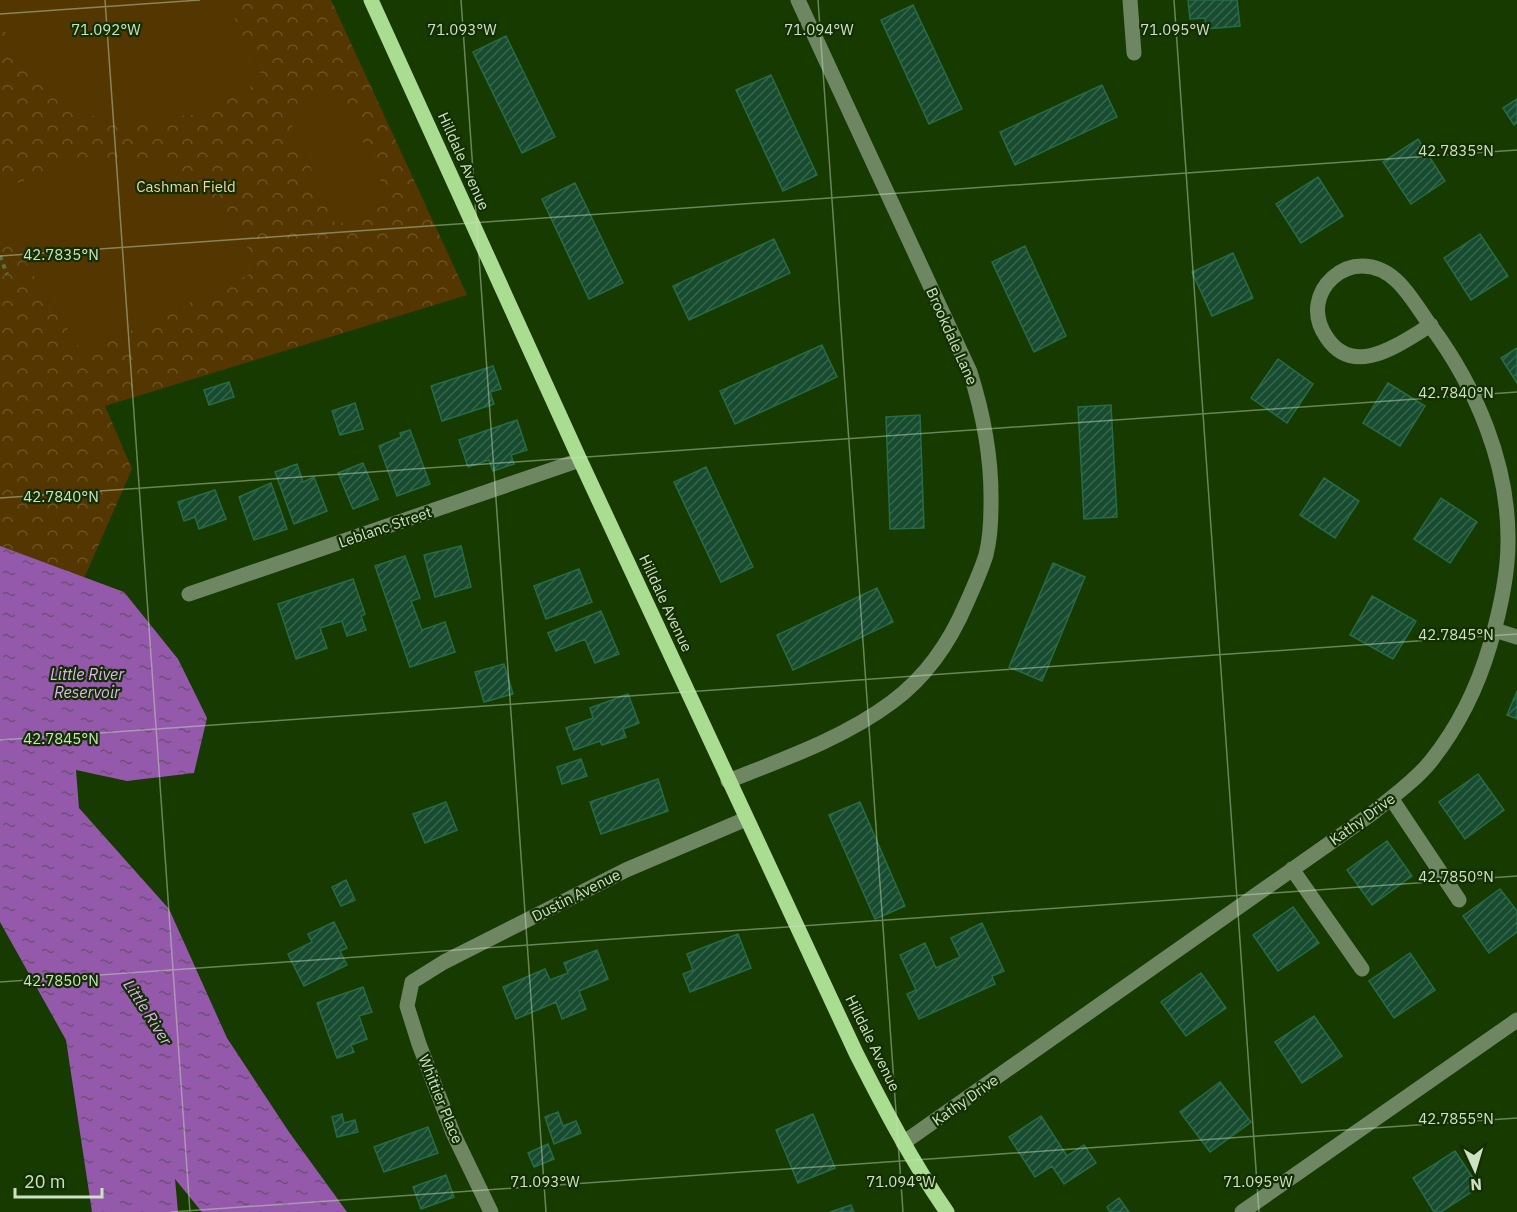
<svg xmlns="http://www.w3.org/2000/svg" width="1517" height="1212" font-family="'IBM Plex Sans',sans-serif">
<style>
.park{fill:url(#park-crowns)}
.garden{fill:#533600}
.water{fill:url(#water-ripples)}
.building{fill:url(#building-hatch);stroke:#276c46;stroke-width:1.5}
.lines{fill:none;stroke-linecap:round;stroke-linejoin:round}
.path{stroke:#557443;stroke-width:4;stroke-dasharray:4.5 4.5;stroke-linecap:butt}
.minor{stroke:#6e8662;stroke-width:15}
.major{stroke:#aadd91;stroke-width:15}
.ticks{fill:none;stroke:#cde2c3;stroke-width:1.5;stroke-opacity:0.45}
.labels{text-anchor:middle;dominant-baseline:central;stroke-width:4.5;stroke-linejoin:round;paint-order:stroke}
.street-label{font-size:15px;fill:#cde2c3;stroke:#132e03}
.park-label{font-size:15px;fill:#f3d4a9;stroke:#132e03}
.water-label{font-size:16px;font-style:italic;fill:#e0b3f2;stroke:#132e03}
.ticks-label{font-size:15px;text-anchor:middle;fill:#cde2c3;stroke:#132e03;stroke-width:4.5;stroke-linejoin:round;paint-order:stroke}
</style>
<defs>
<pattern id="park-crowns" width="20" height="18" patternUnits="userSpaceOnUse" patternTransform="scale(1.5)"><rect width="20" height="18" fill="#533600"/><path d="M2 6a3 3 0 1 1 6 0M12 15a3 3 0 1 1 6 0" fill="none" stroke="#6b5324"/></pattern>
<pattern id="water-ripples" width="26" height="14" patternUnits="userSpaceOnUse" patternTransform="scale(1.5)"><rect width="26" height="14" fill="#9459aa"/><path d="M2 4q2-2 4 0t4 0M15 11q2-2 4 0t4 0" fill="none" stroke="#6d5078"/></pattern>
<pattern id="building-hatch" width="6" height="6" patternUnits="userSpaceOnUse" patternTransform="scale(1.5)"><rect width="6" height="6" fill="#174c30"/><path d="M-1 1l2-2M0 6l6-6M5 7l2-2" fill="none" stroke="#38664c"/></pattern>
</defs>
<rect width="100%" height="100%" fill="#173a00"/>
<!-- park -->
<path class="park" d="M0 0H331L467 295 105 406 132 469 78 592 0 574Z"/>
<!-- garden -->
<path class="garden" d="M0 0H226L264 80 193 115 132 120 85 115 34 76 0 23Z
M339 87 390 203 336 225 285 110Z
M87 158 155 160 208 193 238 223 256 271 83 353 0 222V191L32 177Z"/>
<!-- water -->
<path class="water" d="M0 546 124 592 178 659 207 718 194 773 127 781 76 770 79 808 169 909 227 1038 289 1132 347 1212H202L175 1179 178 1212H92L66 1040 0 922Z"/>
<!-- building -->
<path class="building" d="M1188 0H1237L1240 26 1206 29 1205 18 1190 19Z
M913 5 962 109 929 124 881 20Z
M506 36 555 137 522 153 473 52Z
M771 75 817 175 783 191 736 90Z
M1102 85 1117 117 1015 165 1000 132Z
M1517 99V123L1514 125 1503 108Z
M1418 139 1445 181 1411 204 1383 162Z
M1318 177 1343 216 1301 243 1276 204Z
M575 183 623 283 589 299 542 199Z
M1480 234 1508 276 1471 300 1444 258Z
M774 239 790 273 689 320 673 286Z
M1025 246 1066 336 1034 352 992 262Z
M1233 253 1253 298 1212 316 1192 272Z
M822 345 837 377 735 424 720 391Z
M1517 348V383L1501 358Z
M1278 359 1313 384 1287 423 1251 398Z
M493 366 501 389 490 392 494 404 442 421 431 386Z
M229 382 234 397 209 405 204 390Z
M1388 383 1425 406 1400 446 1363 423Z
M355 403 363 429 340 435 332 411Z
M1111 405 1117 517 1084 519 1078 407Z
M920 415 924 528 890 529 886 417Z
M517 420 527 450 511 455 514 464 493 471 489 460 468 467 459 440Z
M410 430 430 484 397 496 379 446 401 437 400 433Z
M363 463 378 499 353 509 338 473Z
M297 464 303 482 314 477 327 511 294 524 275 472Z
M706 467 753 567 721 582 674 482Z
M1324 478 1359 501 1335 538 1300 515Z
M271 483 287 529 254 540 239 497Z
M215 490 226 519 199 529 195 517 184 521 178 502Z
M1441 498 1477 522 1450 563 1414 539Z
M461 546 471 587 435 597 424 555Z
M405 556 420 598 411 601 422 630 445 622 455 652 410 667 375 566Z
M1053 563 1085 577 1042 681 1009 667Z
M579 569 592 602 546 619 534 586Z
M353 579 365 614 361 616 366 630 347 636 342 621 320 628 327 648 296 659 278 604Z
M877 588 893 622 793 670 777 635Z
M1372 596 1416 621 1393 659 1350 635Z
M601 611 619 654 595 663 585 639 556 651 548 633Z
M504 664 513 694 484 702 475 672Z
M1517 691V719L1507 715Z
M628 694 639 723 623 729 626 737 602 745 600 741 574 750 566 728 593 718 590 708Z
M581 759 587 776 562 784 557 767Z
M1478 774 1504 810 1465 839 1439 802Z
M658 779 668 811 601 834 590 802Z
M446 802 457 830 425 843 413 814Z
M860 802 905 906 875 919 829 815Z
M1387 841 1412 876 1372 905 1347 870Z
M346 880 355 900 341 906 332 887Z
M1500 889 1517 911V932L1489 953 1463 916Z
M1293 907 1319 943 1278 971 1253 935Z
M334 922 347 948 340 951 347 965 304 986 288 954 312 942 308 934Z
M982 923 1004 971 992 976 995 984 919 1019 907 994 916 990 900 955 925 943 936 968 960 957 951 938Z
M738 934 751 968 690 992 683 974 693 970 687 954Z
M597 950 608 979 579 991 586 1009 562 1019 556 1002 516 1019 503 987 545 969 550 980 568 973 564 963Z
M1410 953 1435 990 1394 1018 1369 981Z
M1201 973 1226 1008 1186 1036 1161 1002Z
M363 987 372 1012 359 1016 367 1039 351 1045 354 1052 337 1058 317 1003Z
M1314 1016 1342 1056 1302 1083 1275 1042Z
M1220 1082 1251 1122 1210 1152 1180 1112Z
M558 1112 563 1126 576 1121 581 1133 554 1144 545 1117Z
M342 1114 344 1123 355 1120 358 1132 337 1137 332 1117Z
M813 1114 835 1168 798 1183 776 1130Z
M1041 1116 1067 1156 1084 1145 1096 1163 1064 1184 1052 1166 1035 1177 1009 1137Z
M428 1127 438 1153 384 1172 374 1147Z
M548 1144 554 1159 534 1167 528 1153Z
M1455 1151 1479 1187 1441 1212H1434L1413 1178Z
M446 1175 454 1197 421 1209 413 1187Z
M1119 1198 1129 1212H1110L1107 1207Z
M851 1205 854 1212H830Z"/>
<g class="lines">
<!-- path -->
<path class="path" d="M0 256 7 274"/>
<!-- minor -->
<path class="minor" d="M1130 0 1134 53
M189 594 580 460
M1495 630 1517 637
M728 781C784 759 844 738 892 702 926 677 951 640 967 602 974 586 981 571 986 555 990 539 991 522 991 505 992 458 984 416 970 372L798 0
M1391 798 1459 900
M1292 869 1362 969
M903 1143 1374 812C1393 796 1415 781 1431 761 1458 727 1478 686 1490 645 1500 611 1508 577 1508 542 1509 464 1476 387 1430 325 1412 300 1396 266 1362 266 1340 266 1321 284 1318 304 1316 317 1320 328 1327 338 1355 379 1400 343 1431 325
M491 1212 453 1133 419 1044 407 1006 412 982 444 962 626 870 746 819
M1242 1212 1517 1020"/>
<!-- major -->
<path class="major" d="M371 0 580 460 856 1053C884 1108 912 1162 947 1212"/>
</g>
<!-- ticks -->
<path class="ticks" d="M105 0 190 1212M461 0 546 1212M818 0 903 1212M1174 0 1259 1212M0 14 200 0M0 256 1517 150M0 498 1517 392M0 740 1517 634M0 982 1517 876M171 1212 1517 1118"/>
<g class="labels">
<!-- street labels -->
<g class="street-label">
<text transform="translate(464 161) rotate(66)">Hilldale Avenue</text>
<text transform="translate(952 336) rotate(66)">Brookdale Lane</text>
<text transform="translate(385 527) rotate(-19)">Leblanc Street</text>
<text transform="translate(666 603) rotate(65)">Hilldale Avenue</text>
<text transform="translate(1362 819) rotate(-36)">Kathy Drive</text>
<text transform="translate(576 895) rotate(-27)">Dustin Avenue</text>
<text transform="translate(873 1043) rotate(64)">Hilldale Avenue</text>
<text transform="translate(441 1099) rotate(68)">Whittier Place</text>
<text transform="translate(965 1100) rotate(-35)">Kathy Drive</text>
</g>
<!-- park labels -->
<g class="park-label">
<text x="186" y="186">Cashman Field</text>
</g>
<!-- water labels -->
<g class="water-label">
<text x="87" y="674">Little River<tspan x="87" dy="18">Reservoir</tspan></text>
<text transform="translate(148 1012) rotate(57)">Little River</text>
</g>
</g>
<g class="ticks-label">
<text x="106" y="35">71.092°W</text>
<text x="462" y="35">71.093°W</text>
<text x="819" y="35">71.094°W</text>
<text x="1175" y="35">71.095°W</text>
<text x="1456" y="156">42.7835°N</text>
<text x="61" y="260">42.7835°N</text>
<text x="1456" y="398">42.7840°N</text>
<text x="61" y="502">42.7840°N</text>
<text x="1456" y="640">42.7845°N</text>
<text x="61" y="744">42.7845°N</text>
<text x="1456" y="882">42.7850°N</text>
<text x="61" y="986">42.7850°N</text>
<text x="1456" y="1124">42.7855°N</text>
<text x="545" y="1187">71.093°W</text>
<text x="901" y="1187">71.094°W</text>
<text x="1258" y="1187">71.095°W</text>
</g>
<!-- north arrow -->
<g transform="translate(1475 1170) rotate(176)" stroke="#132e03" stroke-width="4.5" paint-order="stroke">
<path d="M0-4.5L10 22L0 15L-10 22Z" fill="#cde2c3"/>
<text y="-9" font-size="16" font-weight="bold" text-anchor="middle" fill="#cde2c3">N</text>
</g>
<!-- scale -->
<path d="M15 1188v9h87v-9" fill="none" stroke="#cde2c3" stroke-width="3"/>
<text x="24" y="1188" font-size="18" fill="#cde2c3" stroke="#132e03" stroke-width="4.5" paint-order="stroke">20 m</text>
</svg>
